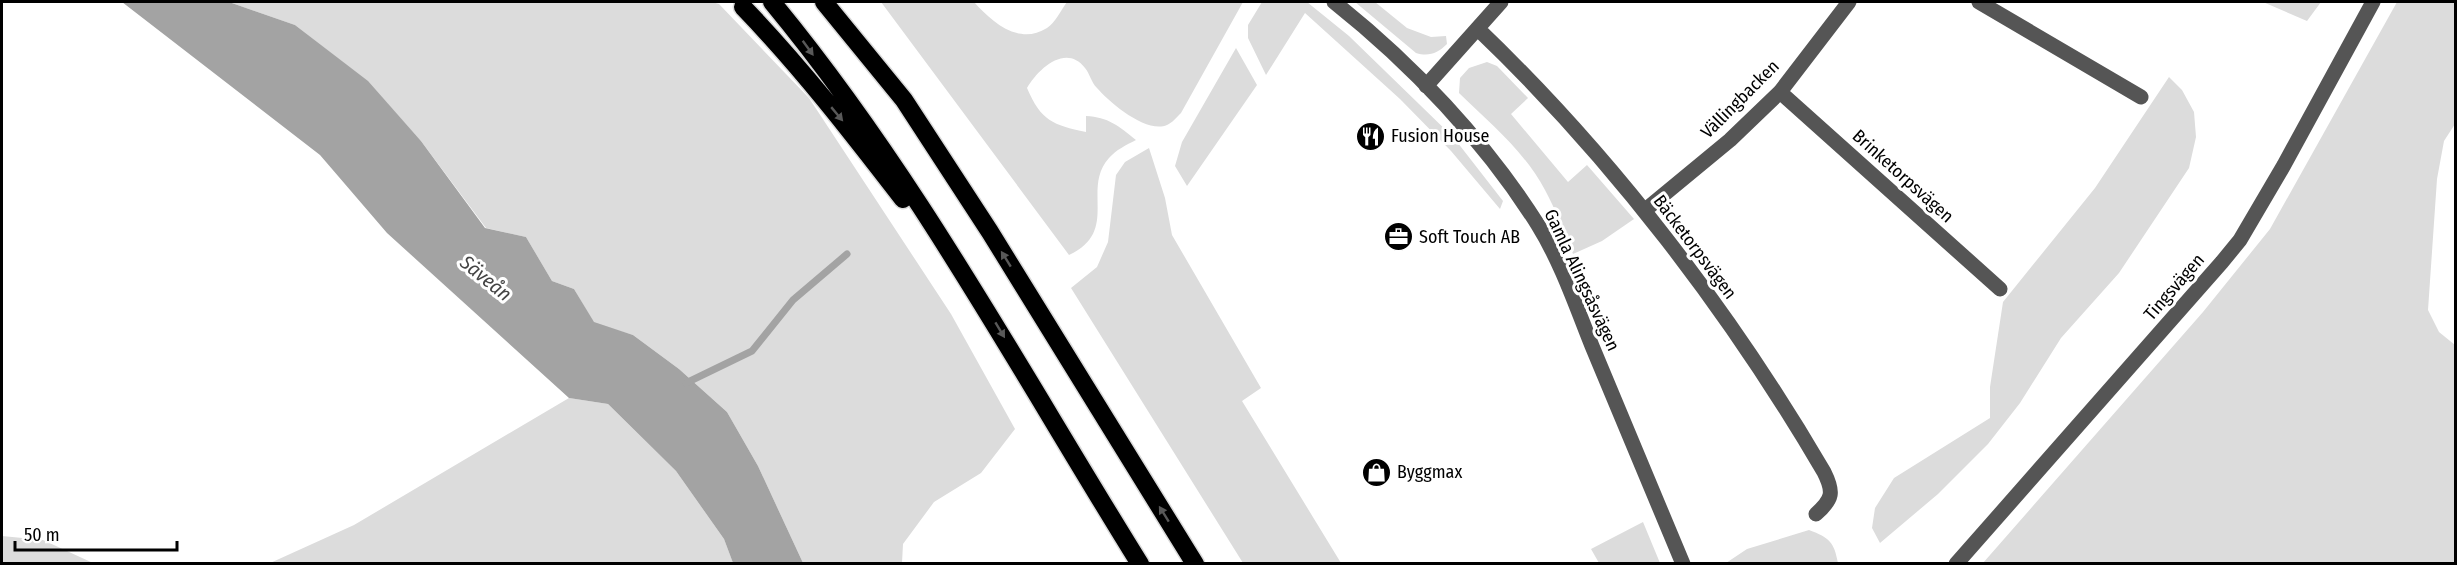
<svg xmlns="http://www.w3.org/2000/svg" width="2457" height="565" font-family="'Fira Sans Condensed',sans-serif">
<style>
.green{fill:#dcdcdc}
.water{fill:#a3a3a3}
.lines{fill:none;stroke-linecap:round;stroke-linejoin:round}
.stream{stroke:#a3a3a3;stroke-width:7}
.highway-casing{stroke:#dbdbdb;stroke-width:21}
.minor{stroke:#555;stroke-width:15}
.highway{stroke:#000;stroke-width:18}
.oneway{fill:#595959}
.labels{text-anchor:middle;dominant-baseline:central;stroke-width:6;stroke-linejoin:round;paint-order:stroke}
.street-label{font-size:18px;fill:#000;stroke:#fff}
.poi-label{font-size:18px;fill:#000;stroke:#fff;text-anchor:start}
.water-label{font-size:20px;font-style:italic;fill:#444;stroke:#fff}
</style>
<rect width="100%" height="100%" fill="#fff"/>
<!-- green -->
<path class="green" d="M229 2H712L719 4 809 98 951 314 1015 429 981 473 934 502 903 544 902 563H803L758 466 727 412 679 369 633 335 594 323 574 289 552 281 526 237 486 228 421 141 367 81 295 25Z
M881 2H974C992 22 1019 46 1047 28 1055 23 1061 10 1067 2H1243L1181 113C1177 117 1172 123 1167 125 1147 134 1110 103 1097 88 1091 82 1090 74 1085 68 1066 43 1038 69 1027 88 1041 121 1053 125 1086 132V116C1108 117 1119 126 1136 140 1126 145 1116 150 1109 158 1081 189 1120 231 1069 255Z
M1262 2H1307L1349 36 1454 138 1503 201 1500 209 1451 151 1400 99 1305 13 1266 75 1248 38V25Z
M1355 2H1375L1407 28 1431 37 1446 36 1447 44C1438 53 1429 57 1416 53Z
M2263 2H2321L2307 21Z
M2397 2H2455V124L2444 141 2437 179 2428 310 2439 332 2455 345V563H1983L2203 312 2270 229Z
M1236 48 1257 85 1187 186 1175 166 1182 142Z
M1487 62 1497 66 1528 98 1511 114 1568 182 1587 165 1634 219 1602 241 1573 254C1564 233 1556 210 1545 190 1525 152 1490 123 1459 93L1460 78 1469 68Z
M2169 77 2182 90 2194 112 2196 137 2189 168 2119 273 2061 338 2020 403 1988 444 1938 494 1880 543 1872 528 1875 508 1894 478 1990 418V387L2003 302 2095 188Z
M1149 148 1165 198 1172 235 1261 388 1242 401 1341 563H1243L1071 288 1097 267 1108 242 1116 175 1125 162Z
M569 398 608 404 676 471 724 539 733 563 268 564 354 525Z
M1643 522 1660 563H1599L1591 549Z
M1809 530C1830 538 1834 542 1838 563H1726L1747 549Z
M2 536 43 540 93 563H2Z"/>
<!-- water -->
<path class="water" d="M122 2H229L295 25 368 81 421 141 485 228 526 237 552 281 574 289 594 322 633 335 679 369 727 412 758 466 803 563H733L724 539 676 471 608 404 569 398 387 233 320 155Z"/>
<g class="lines">
<!-- stream -->
<path class="stream" d="M686 383 752 351 793 300 847 254"/>
<defs>
<path id="highway" d="M772 2C915 175 1021 373 1140 564
M824 2 904 100 990 232 1195 564
M743 7C801 67 852 133 903 199"/>
</defs>
<!-- highway casing -->
<use href="#highway" class="highway-casing"/>
<!-- minor -->
<path class="minor" d="M1334 2C1412 64 1485 141 1538 225 1561 262 1576 306 1592 346 1622 418 1652 491 1683 564
M1979 2 2141 97
M1478 29C1612 157 1731 313 1824 472 1834 492 1833 499 1816 514
M1426 86 1501 2
M1780 92 2000 289
M1644 211 1730 140 1780 92 1849 2
M1956 564 2222 262 2240 240 2284 165 2373 2"/>
<!-- highway -->
<use href="#highway" class="highway"/>
</g>
<!-- one-way arrows -->
<defs><path id="oneway-solid" d="M-6-.8H1V-3.2L6.5 0L1 3.2V.8H-6Z" transform="scale(1.5)"/></defs>
<g class="oneway">
<use href="#oneway-solid" transform="translate(808 48) rotate(54)"/>
<use href="#oneway-solid" transform="translate(837 114) rotate(50)"/>
<use href="#oneway-solid" transform="translate(1006 259) rotate(-122)"/>
<use href="#oneway-solid" transform="translate(1000 330) rotate(59)"/>
<use href="#oneway-solid" transform="translate(1164 514) rotate(-122)"/>
</g>
<!-- icons -->
<defs>
<symbol id="restaurant-disc" viewBox="-11 -11 22 22"><circle r="9.5" fill="#000" stroke="#fff"/><path d="M-5-6h1v4h1v-4h1v4h1v-4h1v5L-1.5 .5V6h-2V.5L-5-1ZM5-6V6H3V1.5H1.5Q1.5-4 5-6Z" fill="#fff"/></symbol>
<symbol id="office-disc" viewBox="-11 -11 22 22"><circle r="9.5" fill="#000" stroke="#fff"/><path d="M-6-3h4V-5.5h4V-3h4V5H-6ZM-1-4.5V-3h2v-1.5ZM-6 0V1H6V0Z" fill="#fff"/></symbol>
<symbol id="shop-disc" viewBox="-11 -11 22 22"><circle r="9.5" fill="#000" stroke="#fff"/><path d="M-5-2.5h2.3a2.7 3.5 0 0 1 5.4 0H5L5.5 6h-11ZM-1.5-2.5h3a1.5 2.3 0 0 0-3 0Z" fill="#fff"/></symbol>
</defs>
<g fill-rule="evenodd">
<use href="#restaurant-disc" x="1354" y="120" width="33" height="33"/>
<use href="#office-disc" x="1382" y="220" width="33" height="33"/>
<use href="#shop-disc" x="1360" y="456" width="33" height="33"/>
</g>
<g class="labels">
<!-- street labels -->
<g class="street-label">
<text transform="translate(1740 99) rotate(-45)">Vällingbacken</text>
<text transform="translate(1903 176) rotate(42)">Brinketorpsvägen</text>
<text transform="translate(1695 247) rotate(53)">Bäcketorpsvägen</text>
<text transform="translate(1582 280) rotate(65)">Gamla Alingsåsvägen</text>
<text transform="translate(2174 287) rotate(-49)">Tingsvägen</text>
</g>
<!-- poi labels -->
<g class="poi-label">
<text x="1391" y="136">Fusion House</text>
<text x="1419" y="237">Soft Touch AB</text>
<text x="1397" y="472">Byggmax</text>
</g>
<!-- water labels -->
<g class="water-label">
<text transform="translate(486 278) rotate(39)">Säveån</text>
</g>
</g>
<!-- border -->
<rect width="2457" height="565" fill="none" stroke="#000000" stroke-width="6"/>
<!-- scale -->
<path d="M15 541v9h162v-9" fill="none" stroke="#000000" stroke-width="3"/>
<text x="24" y="541" font-size="18" fill="#000000" stroke="#ffffff" stroke-width="4.5" paint-order="stroke">50 m</text>
</svg>
